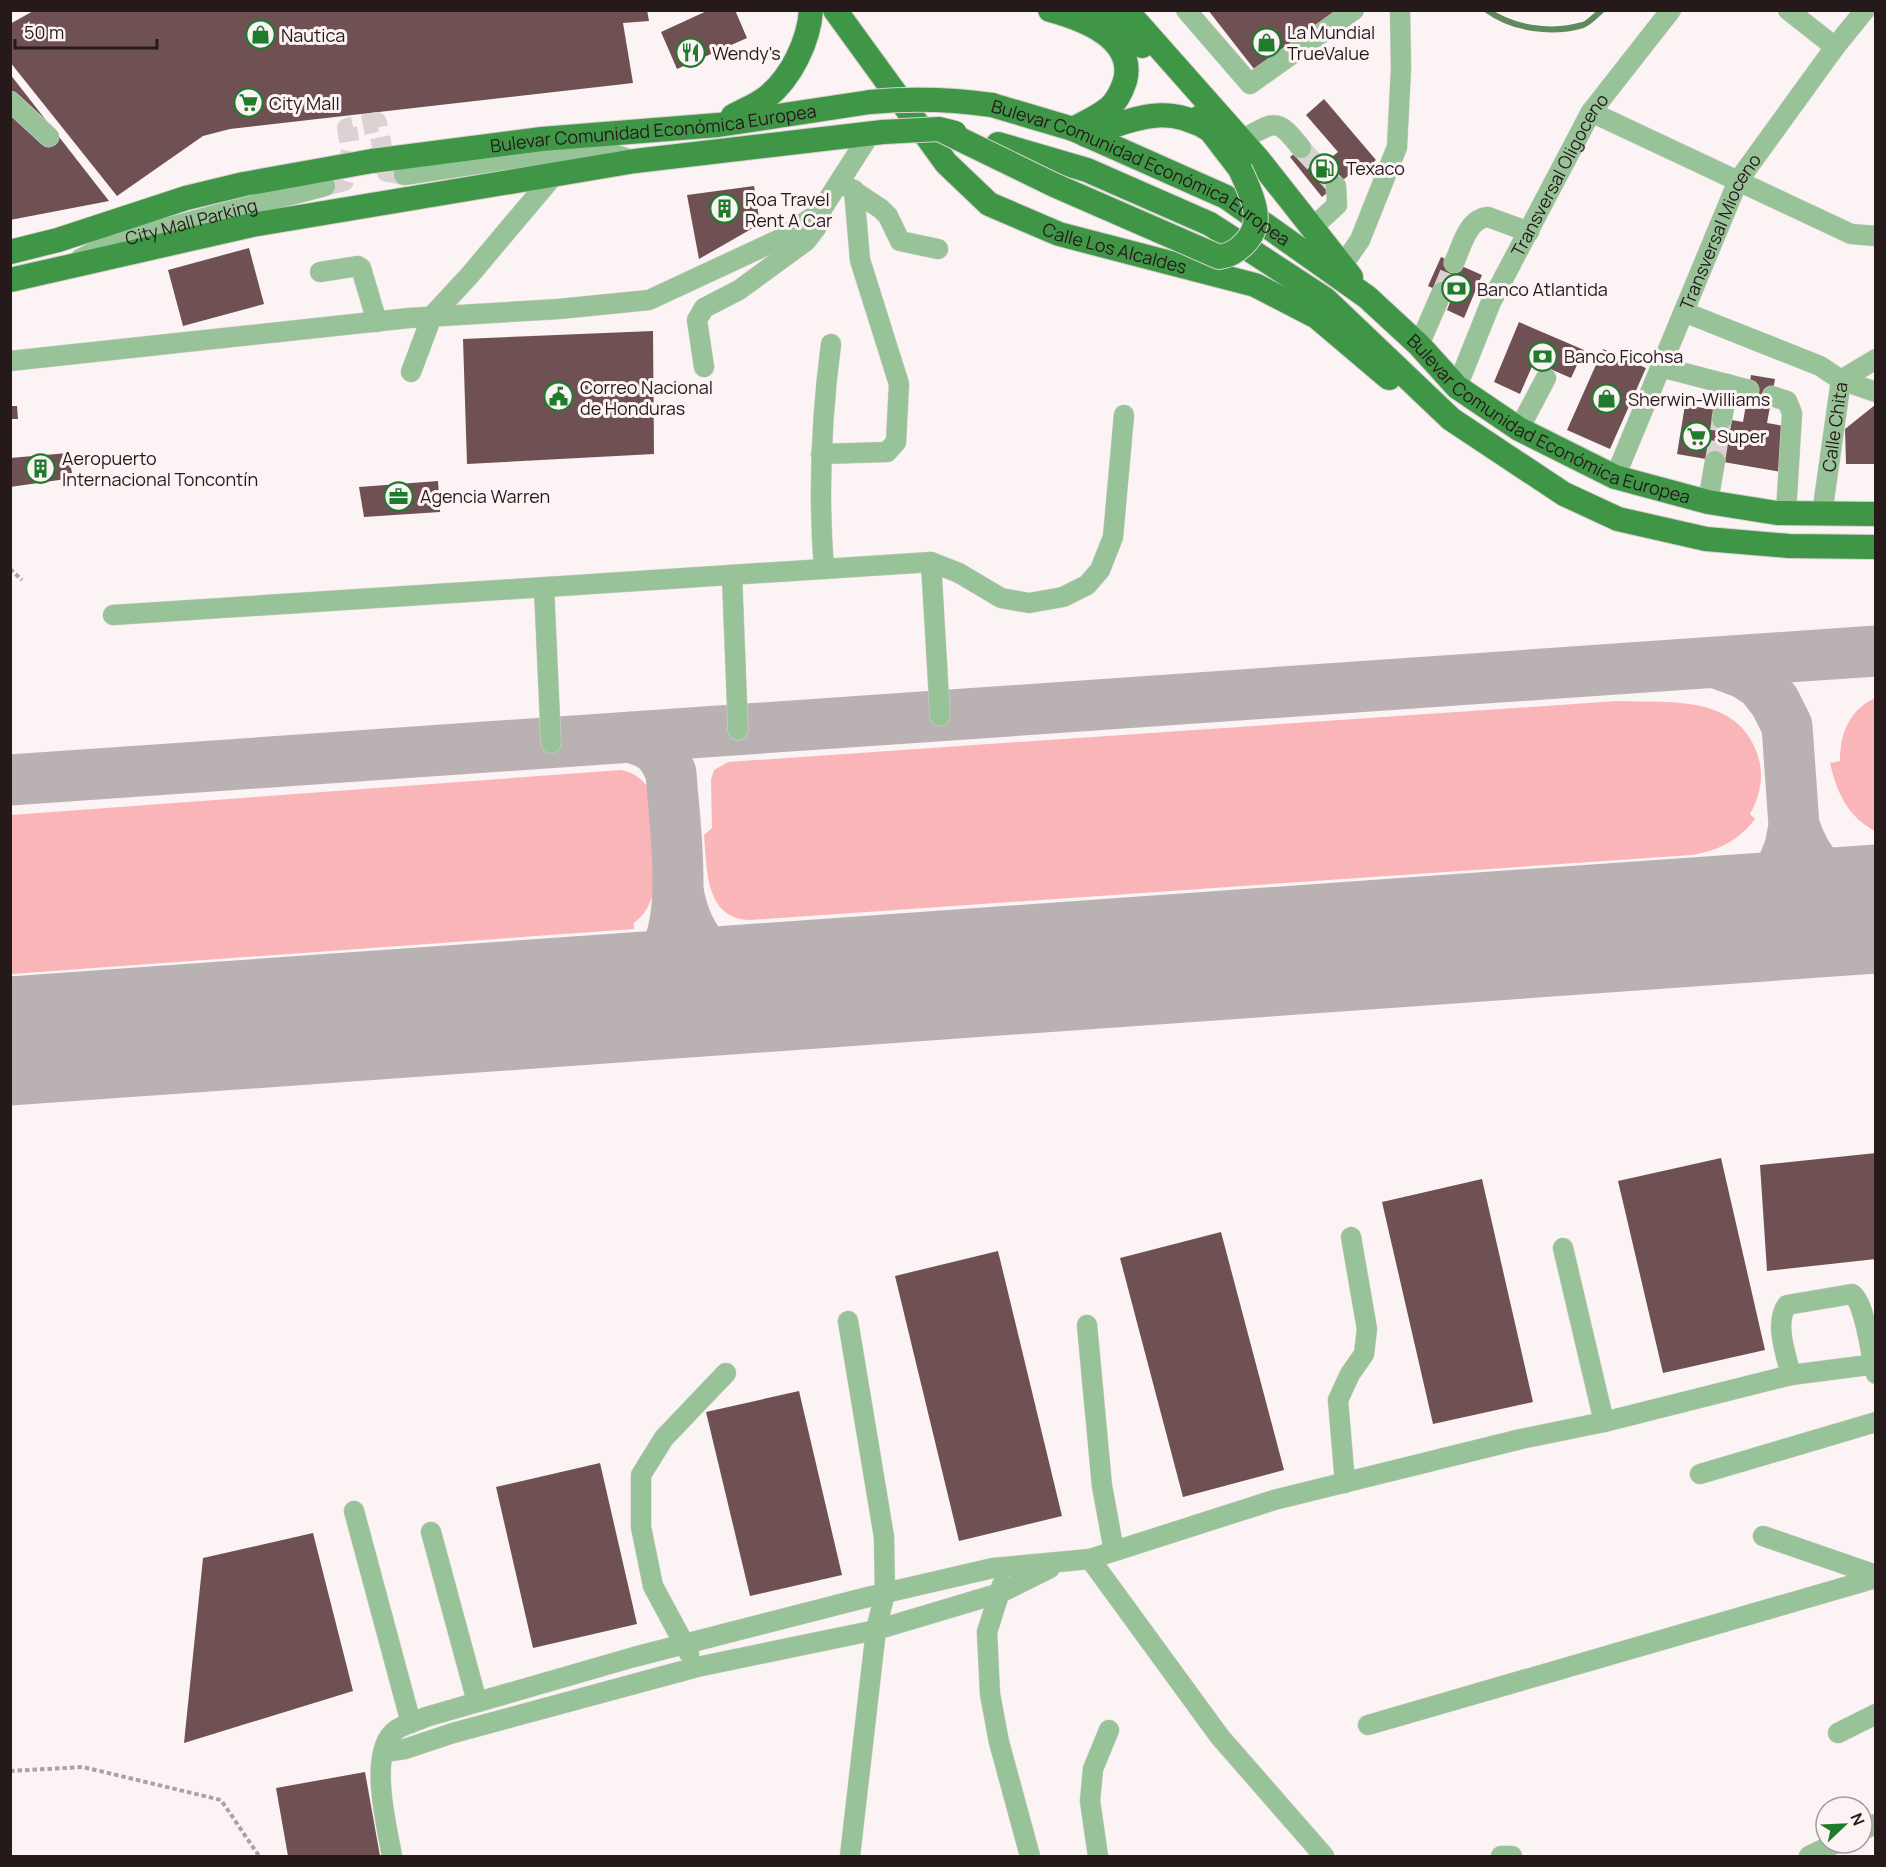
<svg xmlns="http://www.w3.org/2000/svg" width="1886" height="1867" font-family="Manrope,sans-serif">
<style>
.green{fill:#fab5b9}
.lines{fill:none;stroke-linecap:round;stroke-linejoin:round}
.stream{stroke:#61895f;stroke-width:6}
.taxiway{stroke:#bab1b2;stroke-width:51}
.runway{stroke:#bab1b2;stroke-width:129}
.building{fill:#705153}
.minor-tunnel{stroke:#dbd2d3;stroke-width:20;stroke-dasharray:20 10;stroke-linecap:butt}
.minor-casing{stroke:#d9d0d1;stroke-width:21}
.major-casing{stroke:#d9d0d1;stroke-width:26}
.path{stroke:#aca2a3;stroke-width:4;stroke-dasharray:4.5 3;stroke-linecap:butt}
.minor{stroke:#98c398;stroke-width:20}
.major{stroke:#3e9646;stroke-width:24}
.major-bridge-casing{stroke:#d9d0d1;stroke-width:26;stroke-linecap:butt}
.major-bridge{stroke:#3e9646;stroke-width:24}
.labels{text-anchor:middle;dominant-baseline:central;stroke-width:6;stroke-linejoin:round;paint-order:stroke}
.poi-label{font-size:18px;fill:#26191a;stroke:#fbf3f4;text-anchor:start}
.street-label{font-size:18px;fill:#26191a;stroke:#fbf3f4}
</style>
<rect width="100%" height="100%" fill="#fbf3f4"/>
<!-- green -->
<path class="green" d="M1875 698V831C1848 817 1837 793 1830 763L1840 761C1840 734 1849 710 1875 698Z
M1617 701C1665 703 1732 694 1755 748 1765 772 1762 792 1750 814L1755 819C1738 841 1718 851 1691 855L750 920C705 919 707 869 704 835L712 828 711 780 714 770 728 762Z
M621 770C638 773 650 785 653 802 654 839 668 898 634 923V929L11 974V815Z"/>
<g class="lines">
<!-- stream -->
<path class="stream" d="M1487 10C1513 29 1552 34 1583 25 1589 23 1596 15 1602 10"/>
<!-- taxiway -->
<path class="taxiway" d="M1717 663 1744 673 1761 684 1775 702 1787 726 1794 826 1790 847 1783 865 1751 902 1726 920
M10 780 1876 651
M1794 826C1809 869 1831 891 1876 904
M678 890C688 951 720 969 774 987
M603 999C623 990 643 982 658 964 691 924 674 824 671 773 661 749 654 744 629 737"/>
<!-- runway -->
<path class="runway" d="M10 1041 1876 909"/>
</g>
<!-- building -->
<path class="building" d="M35 10H647L649 21 623 23 633 83 230 129 203 136 117 196 10 62V24Z
M709 10H735L747 38 677 69 661 32Z
M1208 10H1338L1258 74Z
M10 74 109 201 10 220Z
M1324 99 1376 160 1358 176 1354 171 1322 197 1290 157 1306 144 1323 164 1338 152 1306 115Z
M754 186 760 224 699 259 687 195Z
M249 248 264 304 183 326 168 270Z
M1441 257 1482 275 1464 318 1447 310 1452 297 1428 286Z
M1519 322 1584 350 1571 378 1534 362 1520 394 1494 382Z
M653 331 654 454 467 464 463 339Z
M1603 349 1646 368 1610 449 1567 430Z
M1751 375 1775 379 1767 423 1789 427 1781 472 1677 454 1685 405 1716 410 1715 417 1743 422Z
M1875 405 1876 464H1846L1845 429Z
M10 406H17L18 419H10Z
M68 453 73 478 10 487V458Z
M438 481 440 512 364 517 359 487Z
M1876 1153V1259L1767 1271 1760 1165Z
M1721 1158 1765 1350 1663 1373 1618 1181Z
M1482 1179 1533 1402 1433 1424 1382 1202Z
M1221 1232 1284 1470 1183 1497 1120 1258Z
M998 1251 1062 1516 959 1541 895 1276Z
M799 1391 842 1575 750 1596 706 1412Z
M600 1463 637 1624 533 1648 496 1487Z
M313 1533 353 1691 184 1743 203 1558Z
M365 1772 380 1856H288L276 1788Z"/>
<g class="lines">
<!-- minor-tunnel -->
<path class="minor-tunnel" d="M1301 148 1336 186
M325 186 344 181 351 151 347 128 377 122 387 172 404 175
M1442 292 1454 263
M1715 461 1722 419"/>
<defs>
<g id="minor">
<path d="M1186 10 1250 84 1354 10"/>
<path d="M1788 10 1835 47"/>
<path d="M10 101 49 137"/>
<path d="M1591 112 1851 234 1876 236"/>
<path d="M1241 140C1275 122 1276 116 1301 148"/>
<path d="M404 175 550 153 603 151 635 161"/>
<path d="M848 187 881 209 888 216 900 241 938 249"/>
<path d="M1313 227 1337 205 1336 186"/>
<path id="s1" d="M80 259 113 242 325 186"/>
<path d="M1454 263C1462 246 1467 219 1488 217L1529 232"/>
<path d="M1342 266 1360 240 1397 147 1401 68 1400 10"/>
<path d="M320 272 358 266 361 268 377 322"/>
<path d="M1684 312 1820 366 1841 380 1876 392"/>
<path d="M1419 345 1442 292"/>
<path d="M10 361 409 318 559 309 649 300 778 240 820 212 870 134"/>
<path d="M704 367 697 320 704 308 739 290 806 241 816 228 820 212"/>
<path d="M1661 367 1749 390"/>
<path d="M411 372 432 316 469 276 555 174"/>
<path id="s2" d="M1457 387 1491 302 1591 112 1671 10"/>
<path d="M1772 396 1787 401 1792 413 1786 513"/>
<path d="M1722 419 1728 384"/>
<path d="M1519 429 1546 378"/>
<path d="M821 454 887 452 896 442 899 384 860 260 854 190"/>
<path id="s3" d="M1615 477 1738 181 1835 47 1865 10"/>
<path d="M1708 502 1715 461"/>
<path id="s4" d="M1822 514 1841 380 1876 359"/>
<path d="M931 562 940 716"/>
<path d="M824 569C818 494 821 420 831 344"/>
<path d="M732 575 738 730"/>
<path d="M544 587 551 743"/>
<path d="M113 615 931 562 959 573 1001 598 1029 603 1063 597 1087 585 1100 570 1113 537 1124 415"/>
<path d="M1563 1248 1604 1422"/>
<path d="M848 1321 884 1537 885 1593 876 1630 850 1856"/>
<path d="M1087 1325 1102 1486 1114 1551"/>
<path d="M1791 1375C1786 1355 1774 1323 1787 1305L1852 1294C1866 1304 1870 1355 1876 1374"/>
<path d="M1700 1474 1876 1422"/>
<path d="M1345 1483 1338 1400 1350 1374 1364 1354 1367 1329 1351 1237"/>
<path d="M354 1511 411 1723"/>
<path d="M431 1532 477 1702"/>
<path d="M1763 1536 1876 1575"/>
<path d="M1090 1559 1220 1737 1324 1856"/>
<path d="M1002 1585 987 1632 990 1694 999 1742 1030 1856"/>
<path d="M689 1653 653 1586 641 1527V1475L664 1438 726 1373"/>
<path d="M1368 1725 1876 1578"/>
<path d="M1838 1733 1876 1714"/>
<path d="M384 1752 405 1749 453 1733 697 1667 876 1630 1000 1593 1050 1568"/>
<path d="M1862 1830 1876 1824"/>
<path d="M392 1856C387 1827 367 1751 396 1730 404 1724 417 1721 426 1717L634 1657 872 1596 993 1568 1090 1559 1274 1500 1521 1439 1604 1422 1791 1375 1876 1364"/>
<path d="M1098 1856 1090 1801 1093 1769 1109 1730"/>
<path d="M1501 1856H1512"/>
<path d="M1809 1856 1836 1843"/>
</g>
<g id="major">
<path id="s5" d="M835 10 946 163 989 204 1059 234 1255 285 1317 317 1389 378"/>
<path d="M1050 10C1083 19 1136 39 1125 81 1122 90 1116 102 1109 108 1098 117 1084 123 1073 129"/>
<path d="M1097 10 1142 46"/>
<path d="M1126 10 1258 159 1351 277"/>
<path id="s6" d="M992 105 1073 129 1226 197 1367 297 1419 345 1457 387 1519 429 1615 477 1708 502 1777 513 1876 514"/>
<path d="M733 116C744 110 757 105 767 97 791 78 809 41 811 10"/>
<path d="M1200 117 1240 169"/>
<path d="M1086 135C1134 120 1164 102 1210 130"/>
<path d="M998 144 1087 170 1210 224 1325 299 1451 419 1564 494 1618 519 1706 539 1789 546 1876 547"/>
<path id="s7" d="M10 252 58 240 186 198 244 184 372 161 542 139 718 125 870 102"/>
<path d="M10 280 252 225 635 161 883 132"/>
</g>
</defs>
<!-- minor casing -->
<use href="#minor" class="minor-casing"/>
<!-- major casing -->
<use href="#major" class="major-casing"/>
<!-- path -->
<path class="path" d="M10 569 22 580
M10 1771 83 1767 221 1800 259 1856"/>
<!-- minor -->
<use href="#minor" class="minor"/>
<!-- major -->
<use href="#major" class="major"/>
<defs>
<path id="major-bridge" d="M870 102C912 98 950 99 992 105
M939 129 1054 185 1219 257C1230 255 1236 252 1244 244 1267 222 1251 194 1240 169
M883 132 939 129 955 133"/>
</defs>
<!-- major-bridge casing -->
<use href="#major-bridge" class="major-bridge-casing"/>
<!-- major-bridge -->
<use href="#major-bridge" class="major-bridge"/>
</g>
<!-- icons -->
<defs>
<symbol id="shop-ring" viewBox="-11 -11 22 22"><circle r="9.5" fill="#fbf3f4" stroke="#207c2d" stroke-width="1.5"/><path d="M-5-2.5h2.3a2.7 3.5 0 0 1 5.4 0H5L5.5 6h-11ZM-1.5-2.5h3a1.5 2.3 0 0 0-3 0Z" fill="#207c2d"/></symbol>
<symbol id="restaurant-ring" viewBox="-11 -11 22 22"><circle r="9.5" fill="#fbf3f4" stroke="#207c2d" stroke-width="1.5"/><path d="M-5-6h1v4h1v-4h1v4h1v-4h1v5L-1.5 .5V6h-2V.5L-5-1ZM5-6V6H3V1.5H1.5Q1.5-4 5-6Z" fill="#207c2d"/></symbol>
<symbol id="supermarket-ring" viewBox="-11 -11 22 22"><circle r="9.5" fill="#fbf3f4" stroke="#207c2d" stroke-width="1.5"/><path d="M-6-5.5h2.5l.6 2H6L4.5 2H-2.5L-4.4-4H-6ZM-1.5 3.2a1.3 1.3 0 1 0 .1 0ZM3 3.2a1.3 1.3 0 1 0 .1 0Z" fill="#207c2d"/></symbol>
<symbol id="fuel-ring" viewBox="-11 -11 22 22"><circle r="9.5" fill="#fbf3f4" stroke="#207c2d" stroke-width="1.5"/><path d="M-5.5-6h7V0h2V4h1.3V-2.5L3-4.5l.8-.8L6-3V5H2.5V1h-1V6h-7ZM-4.2-4.7v3.2H.2V-4.7Z" fill="#207c2d"/></symbol>
<symbol id="building-ring" viewBox="-11 -11 22 22"><circle r="9.5" fill="#fbf3f4" stroke="#207c2d" stroke-width="1.5"/><path d="M-4-6H4V6H1V3H-1V6H-4ZM-2.5-4.3h1.7v1.8h-1.7ZM.8-4.3h1.7v1.8H.8ZM-2.5-1h1.7V.8h-1.7ZM.8-1h1.7V.8H.8Z" fill="#207c2d"/></symbol>
<symbol id="bank-ring" viewBox="-11 -11 22 22"><circle r="9.5" fill="#fbf3f4" stroke="#207c2d" stroke-width="1.5"/><path d="M-6-4H6V4H-6ZM0-2.3a2.3 2.3 0 1 0 0 4.6a2.3 2.3 0 1 0 0-4.6Z" fill="#207c2d"/></symbol>
<symbol id="civic-ring" viewBox="-11 -11 22 22"><circle r="9.5" fill="#fbf3f4" stroke="#207c2d" stroke-width="1.5"/><path d="M-.6-6.5H3V-4.5H.6V-3L4-1V1h2V6H-6V1h2V-1L-.6-3ZM-1.2 2.5V6h2.4V2.5Z" fill="#207c2d"/></symbol>
<symbol id="office-ring" viewBox="-11 -11 22 22"><circle r="9.5" fill="#fbf3f4" stroke="#207c2d" stroke-width="1.5"/><path d="M-6-3h4V-5.5h4V-3h4V5H-6ZM-1-4.5V-3h2v-1.5ZM-6 0V1H6V0Z" fill="#207c2d"/></symbol>
</defs>
<g fill-rule="evenodd">
<use href="#shop-ring" x="244" y="18" width="33" height="33"/>
<use href="#shop-ring" x="1250" y="26" width="33" height="33"/>
<use href="#restaurant-ring" x="674" y="36" width="33" height="33"/>
<use href="#supermarket-ring" x="232" y="86" width="33" height="33"/>
<use href="#fuel-ring" x="1308" y="152" width="33" height="33"/>
<use href="#building-ring" x="708" y="192" width="33" height="33"/>
<use href="#bank-ring" x="1440" y="272" width="33" height="33"/>
<use href="#bank-ring" x="1526" y="340" width="33" height="33"/>
<use href="#civic-ring" x="542" y="380" width="33" height="33"/>
<use href="#shop-ring" x="1590" y="382" width="33" height="33"/>
<use href="#supermarket-ring" x="1680" y="420" width="33" height="33"/>
<use href="#building-ring" x="24" y="452" width="33" height="33"/>
<use href="#office-ring" x="382" y="480" width="33" height="33"/>
</g>
<g class="labels">
<!-- poi labels -->
<g class="poi-label">
<text x="1287" y="32">La Mundial<tspan x="1287" dy="21">TrueValue</tspan></text>
<text x="281" y="35">Nautica</text>
<text x="712" y="53">Wendy's</text>
<text x="269" y="103">City Mall</text>
<text x="1346" y="168">Texaco</text>
<text x="745" y="199">Roa Travel<tspan x="745" dy="21">Rent A Car</tspan></text>
<text x="1477" y="289">Banco Atlantida</text>
<text x="1564" y="356">Banco Ficohsa</text>
<text x="580" y="387">Correo Nacional<tspan x="580" dy="21">de Honduras</tspan></text>
<text x="1628" y="399">Sherwin-Williams</text>
<text x="1717" y="436">Super</text>
<text x="62" y="458">Aeropuerto<tspan x="62" dy="21">Internacional Toncontín</tspan></text>
<text x="420" y="496">Agencia Warren</text>
</g>
<!-- street labels -->
<g class="street-label">
<text stroke="none"><textPath href="#s7" startOffset="657">Bulevar Comunidad Económica Europea</textPath></text>
<text stroke="none"><textPath href="#s6" startOffset="164">Bulevar Comunidad Económica Europea</textPath></text>
<text stroke="none"><textPath href="#s2" startOffset="236">Transversal Oligoceno</textPath></text>
<text stroke="none"><textPath href="#s1" startOffset="118">City Mall Parking</textPath></text>
<text stroke="none"><textPath href="#s3" startOffset="267">Transversal Mioceno</textPath></text>
<text stroke="none"><textPath href="#s5" startOffset="382">Calle Los Alcaldes</textPath></text>
<text stroke="none"><textPath href="#s6" startOffset="648">Bulevar Comunidad Económica Europea</textPath></text>
<text stroke="none"><textPath href="#s4" startOffset="88">Calle Chita</textPath></text>
</g>
</g>
<!-- border -->
<rect width="1886" height="1867" fill="none" stroke="#26191a" stroke-width="24"/>
<!-- north arrow -->
<g transform="translate(1844 1825) rotate(67)"><circle r="28" fill="#fbf3f4" stroke="#a69c9d" stroke-width="1.5"/>
<path d="M0-4.5L10 22L0 15L-10 22Z" fill="#207c2d"/>
<text y="-9" font-size="16" font-weight="bold" text-anchor="middle" fill="#26191a">N</text>
</g>
<!-- scale -->
<path d="M15 39v9h142v-9" fill="none" stroke="#26191a" stroke-width="3"/>
<text x="24" y="39" font-size="18" fill="#26191a" stroke="#fbf3f4" stroke-width="4.5" paint-order="stroke">50 m</text>
</svg>
